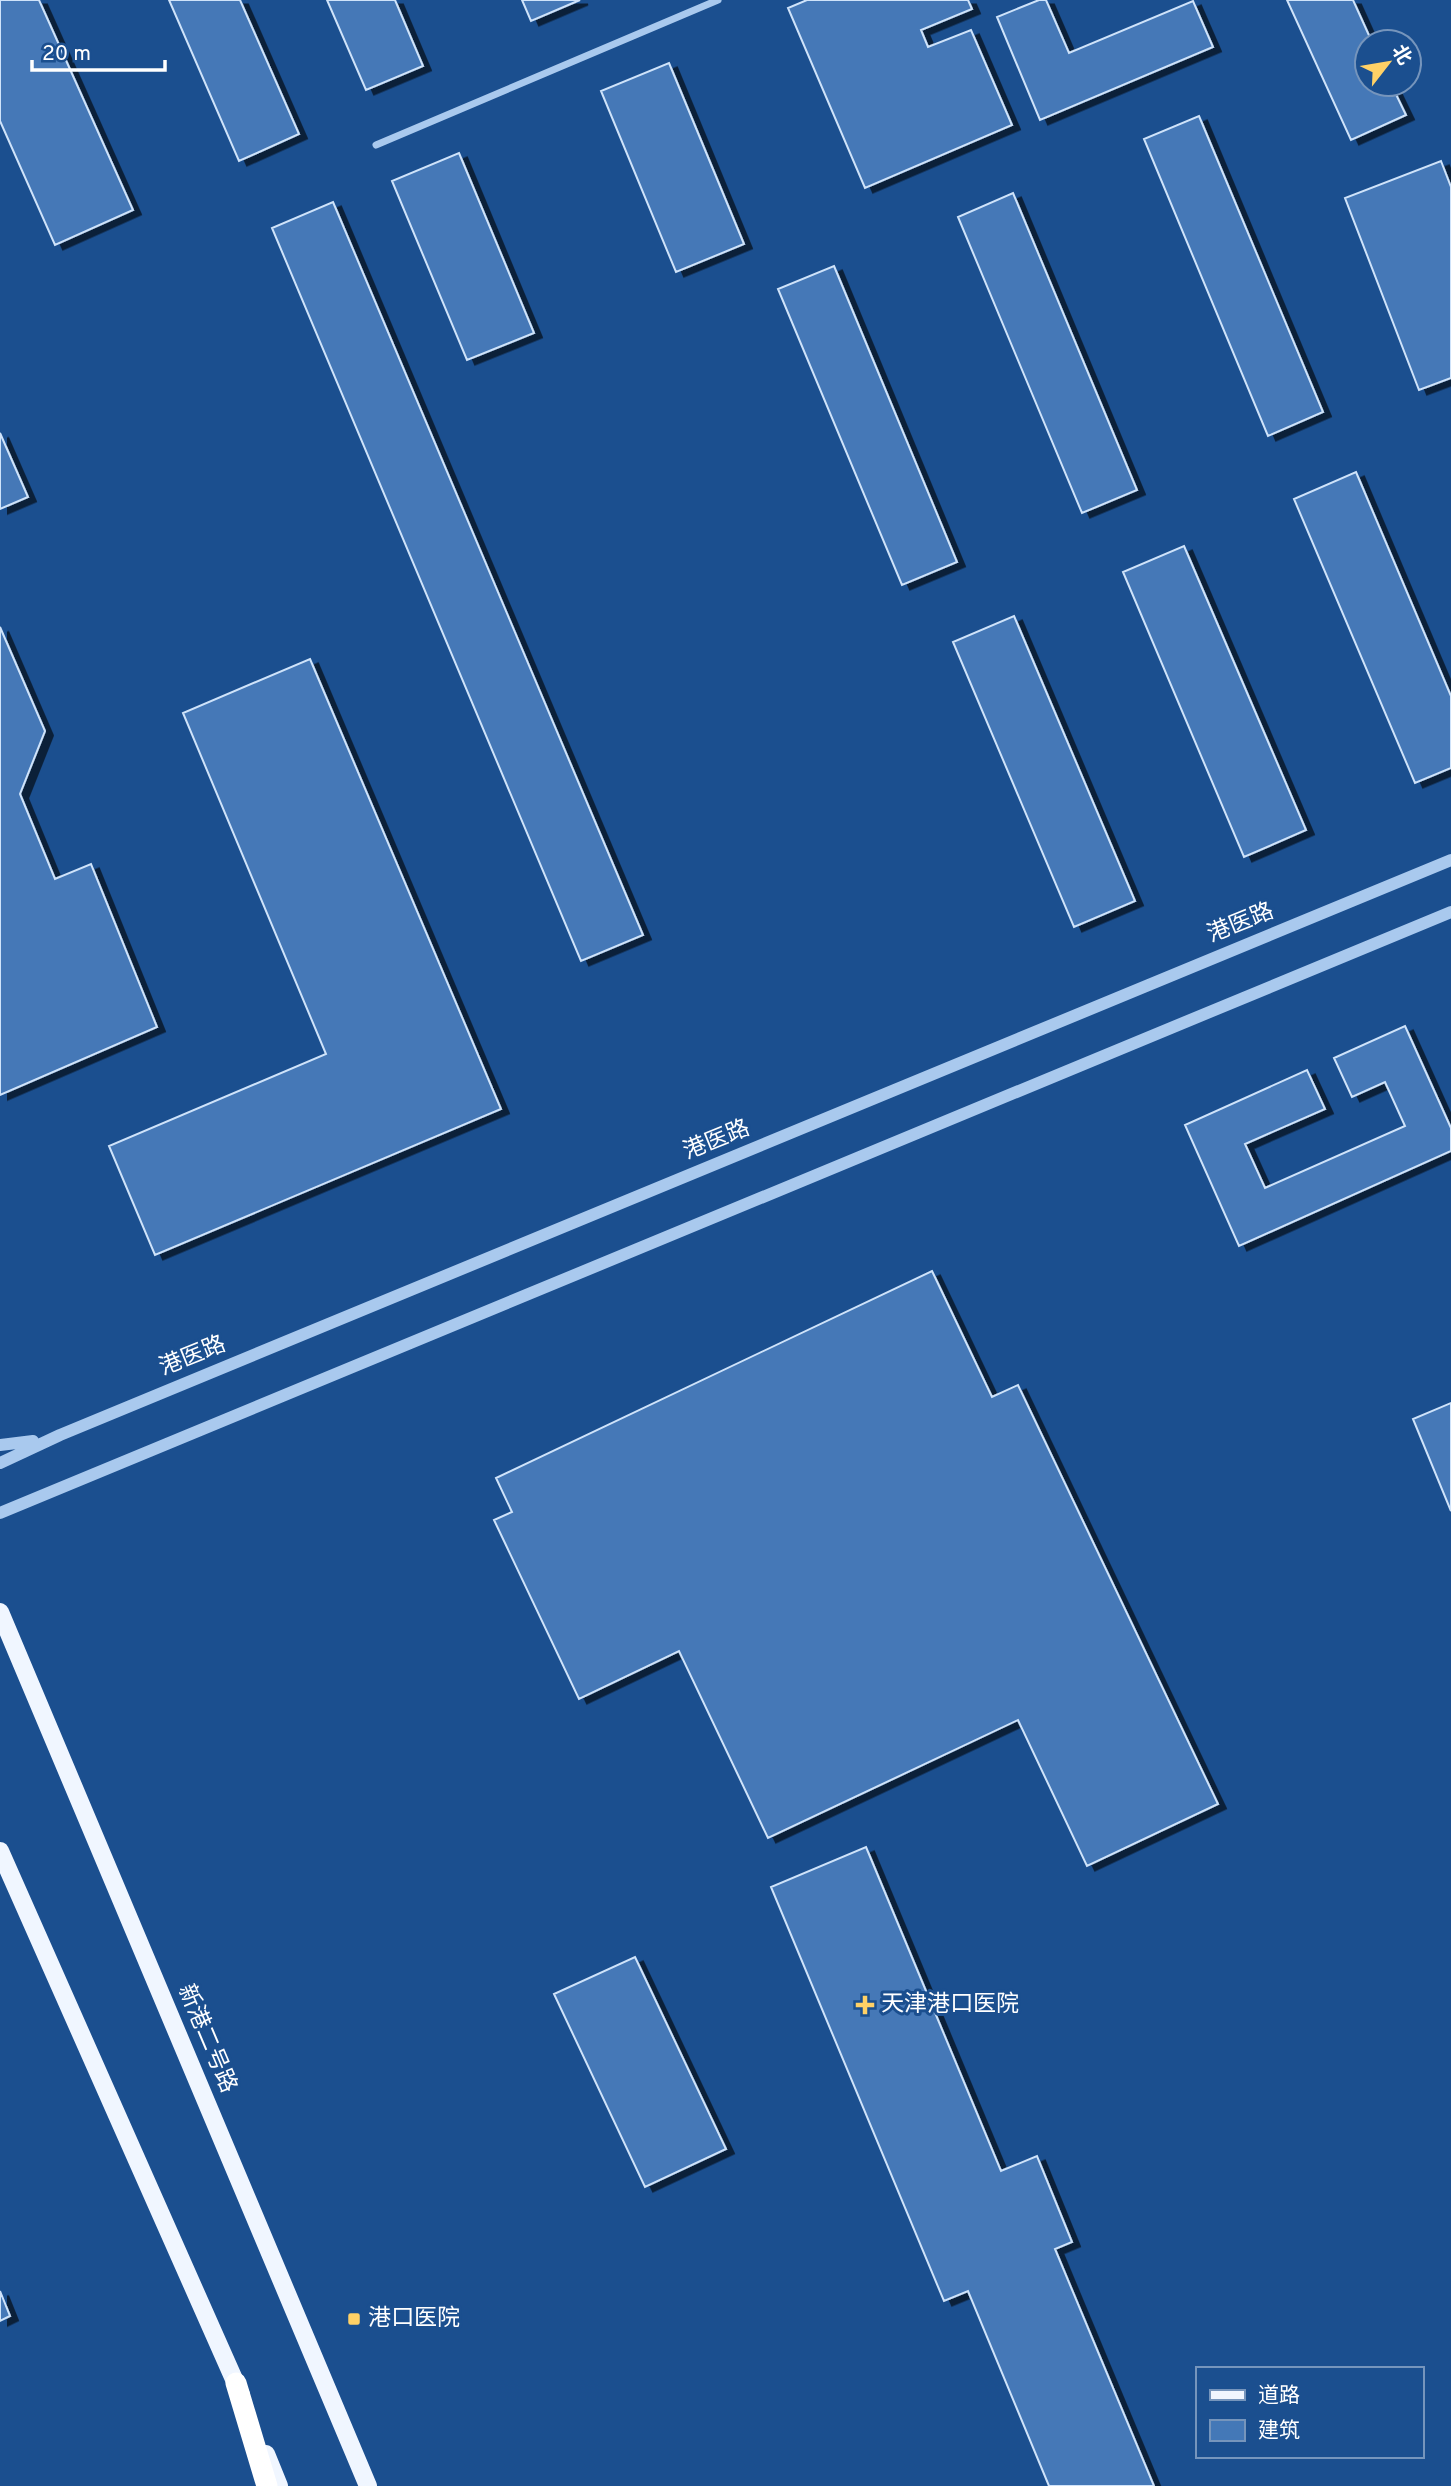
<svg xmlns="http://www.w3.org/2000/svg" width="1451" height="2486" font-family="Overpass,'Noto Sans SC',sans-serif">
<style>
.building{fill:#4478b7;stroke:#cfe3fa;stroke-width:2;filter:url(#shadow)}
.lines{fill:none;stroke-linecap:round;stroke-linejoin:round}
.minor{stroke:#a9c9ee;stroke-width:7}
.tertiary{stroke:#a9c9ee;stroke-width:12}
.primary{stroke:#f0f6ff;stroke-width:18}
.motorway{stroke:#fff;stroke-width:21}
.poi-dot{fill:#ffd166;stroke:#1b4f8f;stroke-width:2.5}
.labels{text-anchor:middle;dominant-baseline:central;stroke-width:6;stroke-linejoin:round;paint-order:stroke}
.street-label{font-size:23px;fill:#fff;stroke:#1b4f8f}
.poi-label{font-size:23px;fill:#fff;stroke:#1b4f8f;text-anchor:start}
</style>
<defs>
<filter id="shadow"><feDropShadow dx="8" dy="4.5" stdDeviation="0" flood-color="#0009"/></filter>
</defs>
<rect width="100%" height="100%" fill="#1b4f8f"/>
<!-- building -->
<path class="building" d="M0 0H39L133 210 55 245 0 121Z
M169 0H240L299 134 239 161Z
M327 0H395L423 66 366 90Z
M522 0H580L531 21Z
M807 0H968L972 9 921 30 928 47 971 30 1012 125 865 188 788 8Z
M1039 0H1046L1069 53 1193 1 1213 47 1040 120 997 17Z
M1287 0H1353L1372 42H1367V84H1391L1406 115 1351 140Z
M669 63 744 244 676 272 601 91Z
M1199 116 1323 412 1268 436 1144 139Z
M459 153 534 333 467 360 392 181Z
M1441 161 1451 187V378L1419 390 1345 198Z
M1013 193 1137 490 1082 513 958 217Z
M333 202 643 935 581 961 272 228Z
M834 266 957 562 902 585 778 289Z
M0 433 28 497 0 509Z
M1356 472 1451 696V768L1415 783 1294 499Z
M1184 546 1306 830 1244 857 1123 572Z
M1014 616 1135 901 1074 927 953 642Z
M0 627 45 731 20 794 55 879 91 864 157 1027 0 1095Z
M310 659 501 1109 155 1255 109 1146 326 1054 183 713Z
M1405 1026 1451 1128V1151L1239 1246 1185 1125 1307 1070 1325 1109 1245 1144 1265 1188 1405 1126 1385 1082 1352 1097 1334 1058Z
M932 1271 992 1397 1018 1385 1218 1804 1087 1866 1018 1720 768 1838 679 1651 579 1699 494 1520 512 1512 496 1478Z
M1451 1403V1511L1413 1419Z
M866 1847 1001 2171 1037 2156 1072 2242 1055 2249 1154 2486H1049L968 2291 944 2301 771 1887Z
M635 1957 726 2149 645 2187 554 1994Z
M0 2291 10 2316 0 2321Z"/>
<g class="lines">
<!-- minor -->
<path class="minor" d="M376 145 718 0"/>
<!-- tertiary -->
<path class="tertiary" d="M0 1445 33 1441
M0 1463 60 1435 1451 860
M0 1513 1451 912"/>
<!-- primary -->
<path class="primary" d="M0 1612 368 2486
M0 1851 241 2395
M266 2454 279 2486"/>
<!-- motorway -->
<path class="motorway" d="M236 2383 267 2486"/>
</g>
<!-- markers -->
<g class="poi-dot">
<path d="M861.5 1994.5h7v7h7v7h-7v7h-7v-7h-7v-7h7z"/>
<rect x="347" y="2312" width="14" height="14" rx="3.5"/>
</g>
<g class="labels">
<!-- street labels -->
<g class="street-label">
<text transform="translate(1241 924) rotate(-22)">港医路</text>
<text transform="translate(717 1141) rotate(-22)">港医路</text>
<text transform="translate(193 1357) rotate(-22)">港医路</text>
<text transform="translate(206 2039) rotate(67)">新港二号路</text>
</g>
<!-- poi labels -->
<g class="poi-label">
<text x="881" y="2005">天津港口医院</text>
<text x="368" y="2319">港口医院</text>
</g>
</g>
<!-- legend -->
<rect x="1196" y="2367" width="228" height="91" fill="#1b4f8f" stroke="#7695bc" stroke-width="2"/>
<rect x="1210" y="2390" width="35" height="10" fill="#f0f6ff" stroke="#7695bc" stroke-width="2"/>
<text x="1258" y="2402" font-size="21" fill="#ffffff">道路</text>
<rect x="1210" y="2420" width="35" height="21" fill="#4478b7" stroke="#7695bc" stroke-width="2"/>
<text x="1258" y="2437" font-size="21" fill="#ffffff">建筑</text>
<!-- north arrow -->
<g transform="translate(1388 63) rotate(59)"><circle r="33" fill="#1b4f8f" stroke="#7695bc" stroke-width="2"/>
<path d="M0-5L12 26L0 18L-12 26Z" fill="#ffd166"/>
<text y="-10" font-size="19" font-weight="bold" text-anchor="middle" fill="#ffffff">北</text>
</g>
<!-- scale -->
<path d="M32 60v10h133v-10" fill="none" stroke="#ffffff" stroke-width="3.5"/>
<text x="42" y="60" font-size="21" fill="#ffffff" stroke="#1b4f8f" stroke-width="5" paint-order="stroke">20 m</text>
</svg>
